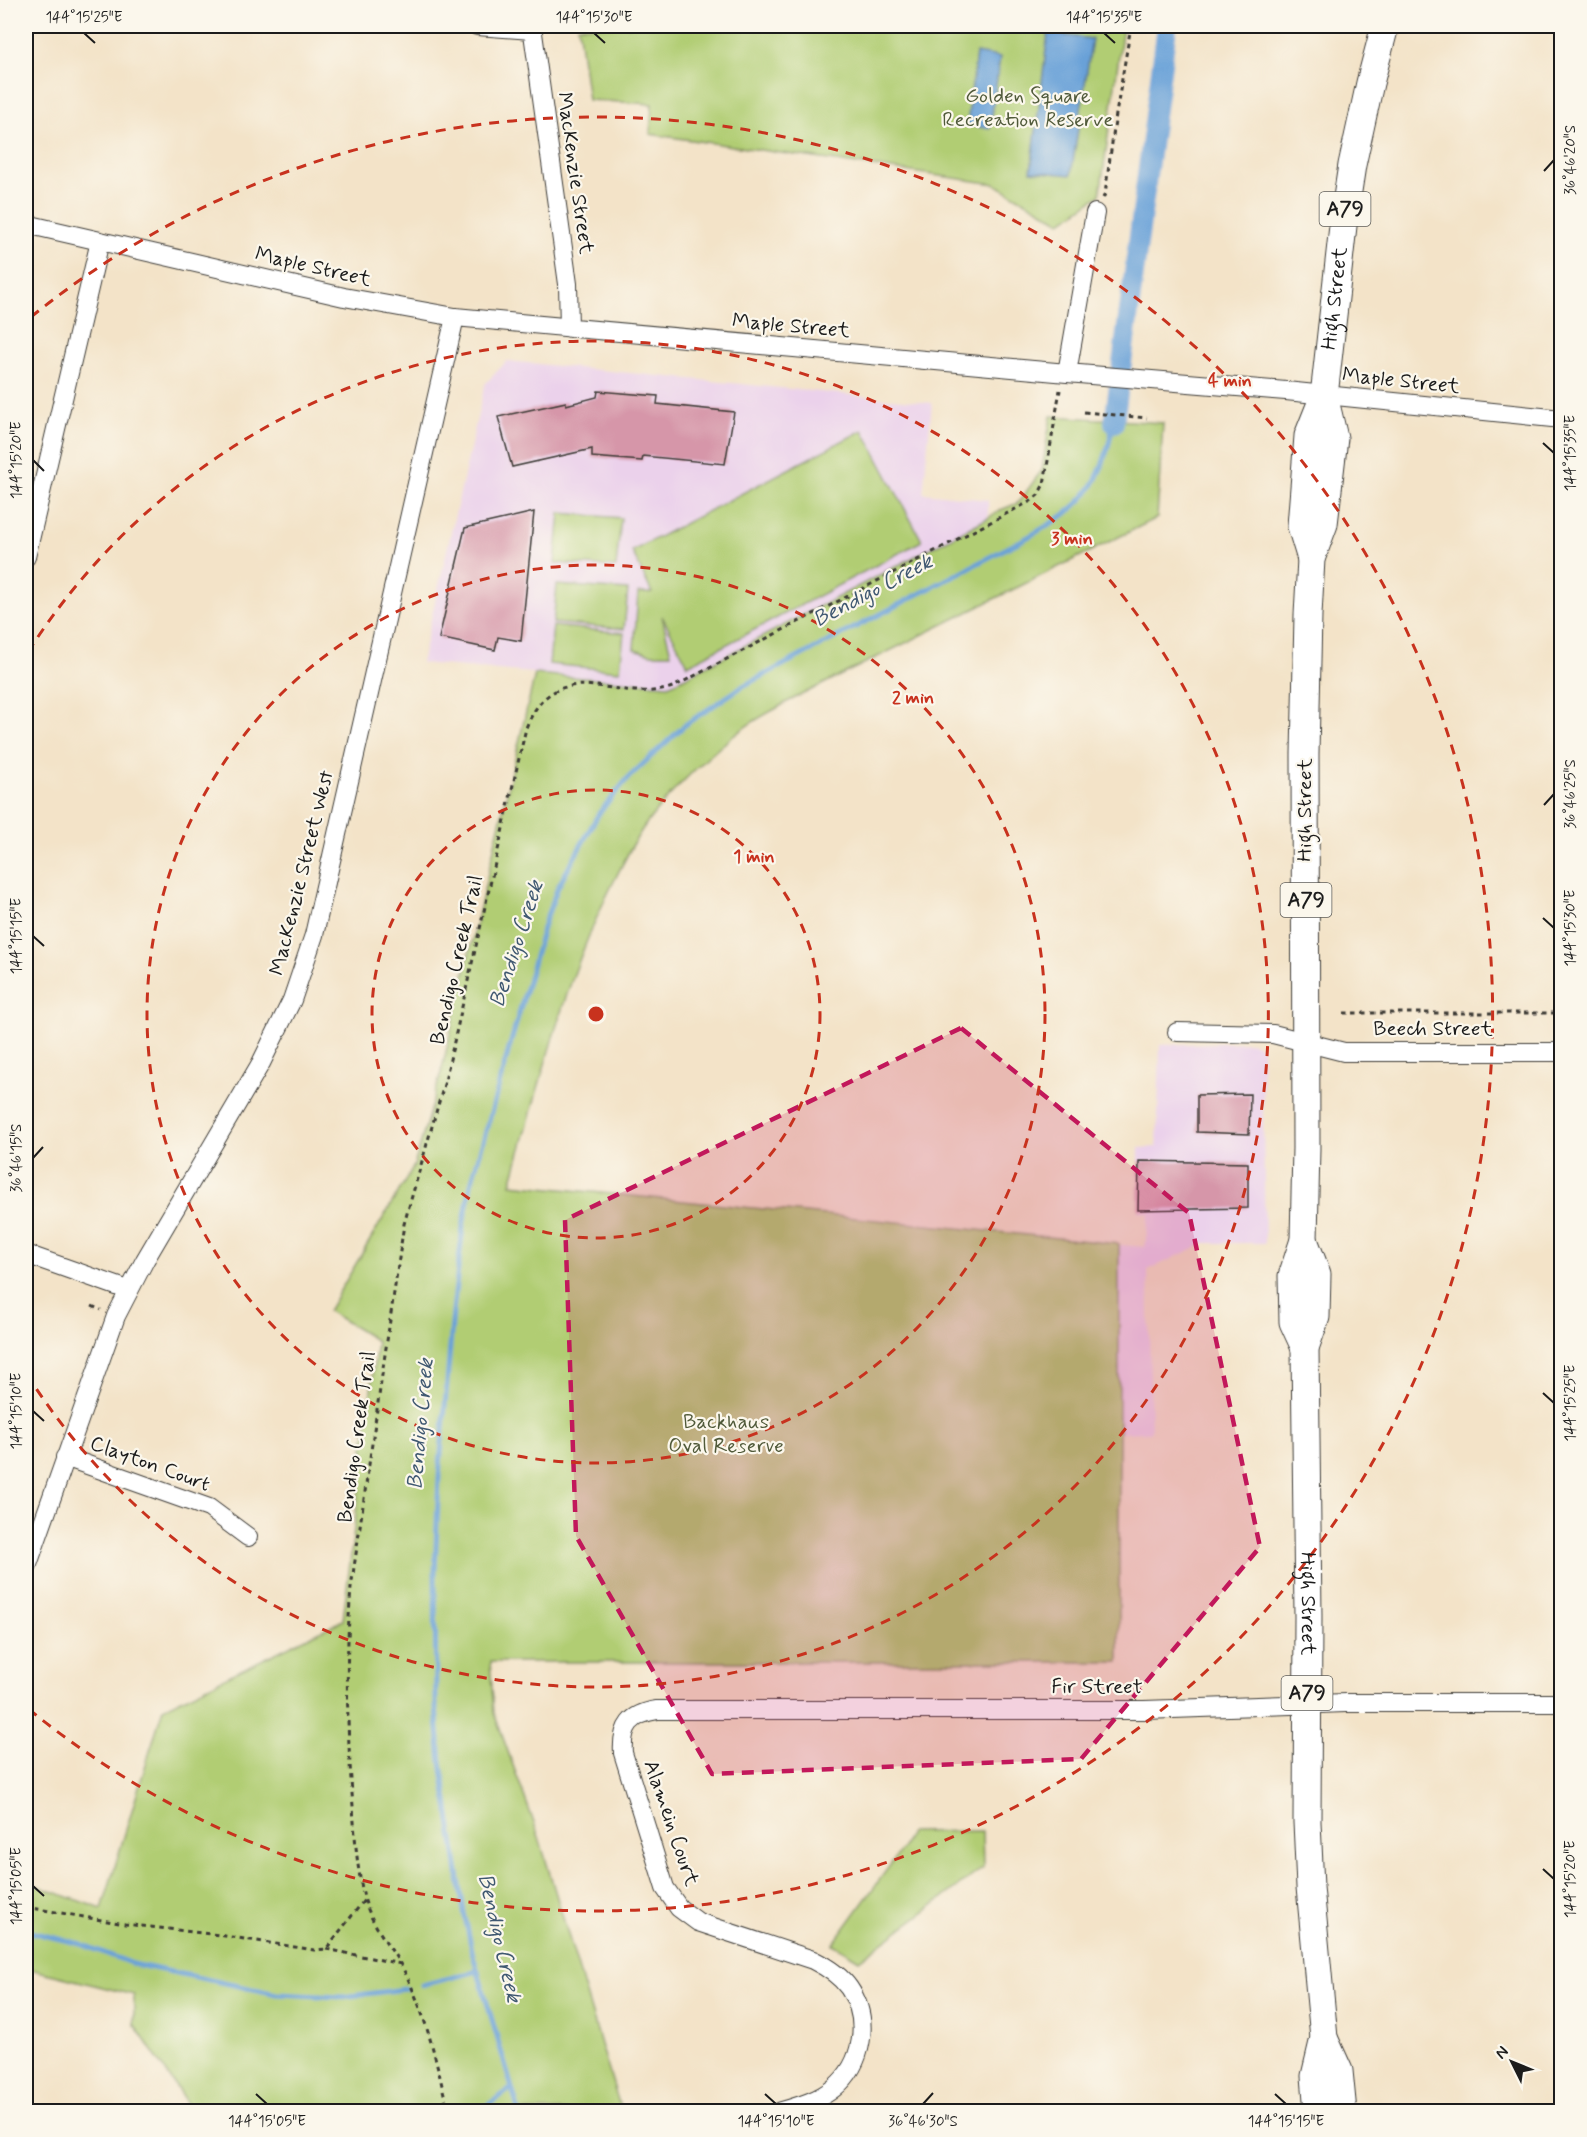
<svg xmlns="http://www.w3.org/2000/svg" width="1587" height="2137" font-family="Mynerve,sans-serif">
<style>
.built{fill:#ebd1eb}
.green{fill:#b1cd73;stroke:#667448;stroke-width:1.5}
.water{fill:#69a1d8;stroke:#425e7a;stroke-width:1.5}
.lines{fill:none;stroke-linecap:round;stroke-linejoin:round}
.stream{stroke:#69a1d8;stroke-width:5}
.canal{stroke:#69a1d8;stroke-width:20}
.building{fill:#d696a9}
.minor-casing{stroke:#3c3a36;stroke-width:20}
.highway-casing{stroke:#3c3a36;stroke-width:29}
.path{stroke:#3c3a36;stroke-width:3;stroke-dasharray:4.5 4.5;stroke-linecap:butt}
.minor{stroke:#fff;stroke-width:18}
.highway{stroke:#fff;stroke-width:27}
.marked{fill:#c2185b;fill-opacity:0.2;stroke:#c2185b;stroke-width:4.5;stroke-dasharray:12 8;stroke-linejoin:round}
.ticks{fill:none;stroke:#1c1c1c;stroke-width:2}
.ring{fill:none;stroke:#c8321e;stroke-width:3;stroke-dasharray:10 8}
.labels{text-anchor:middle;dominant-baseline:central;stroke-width:4.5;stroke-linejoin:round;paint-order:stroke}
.shield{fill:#fbf7ec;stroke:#5f5e5a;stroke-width:1.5}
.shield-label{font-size:20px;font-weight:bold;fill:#1c1c1c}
.park-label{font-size:21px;fill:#505a3a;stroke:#fbf7ec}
.street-label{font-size:21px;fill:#1c1c1c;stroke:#fbf7ec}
.water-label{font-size:22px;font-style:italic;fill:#3f5871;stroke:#fbf7ec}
.centre{fill:#c8321e;stroke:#fbf7ec;stroke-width:3}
.ring-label{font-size:18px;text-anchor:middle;font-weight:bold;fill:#c8321e;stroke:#fbf7ec;stroke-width:4.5;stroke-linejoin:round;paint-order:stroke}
.neatline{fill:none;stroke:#1c1c1c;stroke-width:2}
.ticks-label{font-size:15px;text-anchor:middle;fill:#1c1c1c}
</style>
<rect width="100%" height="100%" fill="#fbf7ec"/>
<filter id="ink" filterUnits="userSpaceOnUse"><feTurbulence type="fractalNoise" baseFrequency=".0167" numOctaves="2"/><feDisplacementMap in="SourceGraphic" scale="12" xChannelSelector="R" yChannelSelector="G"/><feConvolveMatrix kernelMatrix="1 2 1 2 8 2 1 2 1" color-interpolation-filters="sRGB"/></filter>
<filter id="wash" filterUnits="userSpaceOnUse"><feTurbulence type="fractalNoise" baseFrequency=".008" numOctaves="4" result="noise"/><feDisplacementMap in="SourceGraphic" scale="24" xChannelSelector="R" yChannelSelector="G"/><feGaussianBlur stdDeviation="1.35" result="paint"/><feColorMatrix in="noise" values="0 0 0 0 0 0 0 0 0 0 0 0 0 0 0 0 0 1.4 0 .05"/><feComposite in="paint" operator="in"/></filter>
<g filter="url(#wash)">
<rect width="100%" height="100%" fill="#f3e3c8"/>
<!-- built -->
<path class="built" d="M507 361 932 403 923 493 988 500V518L668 685 421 663 485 384Z
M1250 1042 1262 1047 1265 1243H1205L1148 1270 1151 1432 1119 1433V1245L1145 1247 1149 1213 1138 1212 1139 1148 1157 1147 1160 1045Z"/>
<!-- green -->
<path class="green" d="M578 26H1123L1100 195 1061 222 995 184 650 134 652 104 588 100Z
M1051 416 1163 423 1157 518 787 702C773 711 757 718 744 728 711 752 674 788 649 820 634 839 624 862 613 883 565 978 540 1083 511 1184L1119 1244V1662H490L494 1713 538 1834 621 2111H192L134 2024V1995L26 1968V1882L102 1909 163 1708 343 1620 377 1341 328 1311 414 1166 441 1073 535 674 668 685 678 681 988 518 998 511 1018 503 1042 470Z
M863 430 922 541 688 665 662 616 671 654H651L634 649 638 593H652L632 551Z
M560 513 621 518 616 567 555 563Z
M557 585 628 590 624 629 553 623Z
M553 626 624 633 620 671 549 664Z
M982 1831 983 1868 859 1960 833 1944 904 1846 910 1832Z"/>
<!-- water -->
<path class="water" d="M1048 33 1092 39 1071 175 1031 171Z
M976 53 1000 57 990 129 967 125Z"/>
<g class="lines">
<!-- stream -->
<path class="stream" d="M26 1931 81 1944 133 1964 277 1994 342 1997 405 1989
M422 1985 478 1971
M478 2112 512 2088
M519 2112 473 1955 464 1912 441 1762 436 1707 435 1571 439 1477 453 1311 463 1226 471 1184 545 921 558 887 599 813 628 778 686 724 743 686 1028 537C1087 504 1099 489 1114 423"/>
<!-- canal -->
<path class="canal" d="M1114 423 1167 26"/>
</g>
<g id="blocks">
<!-- building -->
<path class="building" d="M598 391 658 396 657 404 734 412 725 464 643 456 642 461 592 457V449L512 467 498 417 566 402V405L597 397Z
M534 512 521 641 498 637 495 650 439 638 465 528Z
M1250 1094 1249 1134 1197 1132V1095Z
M1139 1161 1248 1163V1208L1138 1210Z"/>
</g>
</g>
<g filter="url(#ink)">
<use href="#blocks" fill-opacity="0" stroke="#3c3a36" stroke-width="1.5"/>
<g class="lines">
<defs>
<path id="minor" d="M477 26 532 30
M532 26 568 284 569 328
M26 224 344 297 455 317 1067 373 1286 391 1562 419
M1067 373 1095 213
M26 557 100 241
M1177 1032 1273 1034 1344 1052H1562
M26 1254 128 1290
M65 1457 209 1508 248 1537
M26 1570 116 1316 145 1260 261 1063 292 1000 314 935 455 317
M779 2112C799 2106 818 2101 834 2088 863 2064 871 2020 849 1988 840 1975 827 1967 813 1960L698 1922 679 1908 665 1888 623 1753C621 1726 631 1714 657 1710H1144L1346 1703H1562"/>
<g id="highway">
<path id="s1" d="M1311 559 1301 526 1308 436 1324 396 1344 217 1352 165 1370 83 1385 26"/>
<path id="s2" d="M1304 1240 1317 1274 1316 1317 1305 1348 1308 1616 1307 1822 1310 1887 1324 2038 1315 2076 1318 2112"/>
<path d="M1305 1348 1293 1322 1292 1276 1304 1240 1306 1148 1305 754 1308 615 1311 559 1324 524 1334 438 1324 396"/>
<path d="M1324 2038 1339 2071 1343 2112"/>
</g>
</defs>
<!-- minor casing -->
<use href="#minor" class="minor-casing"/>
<!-- highway casing -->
<use href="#highway" class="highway-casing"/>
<!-- path -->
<path class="path" d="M1103 198 1105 194 1116 114 1131 26
M1084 412 1147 418
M1344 1013H1562
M92 1306 101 1310
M26 1907 125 1924 219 1935 314 1950 326 1949 365 1899
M326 1949 401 1964
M448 2112C438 2067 428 2023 409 1981 397 1953 374 1931 365 1901 357 1871 355 1838 353 1806 347 1734 345 1660 351 1588L404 1224 445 1081 526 728C557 649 621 708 675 686L1031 501 1038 495 1044 484 1060 390"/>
<!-- minor -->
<use href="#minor" class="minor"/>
<!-- highway -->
<use href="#highway" class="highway"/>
</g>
</g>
<!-- marked area -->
<path class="marked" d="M961 1028 1189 1213 1260 1547 1081 1759 712 1774 576 1536 565 1220Z"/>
<!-- ticks -->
<path class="ticks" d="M84 33 95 43M594 33 605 43M1104 33 1115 43M1544 171 1554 160M1543 443 1554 453M33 460 44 471M1544 805 1554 794M1543 918 1554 928M33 936 44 946M33 1158 43 1147M1543 1393 1554 1403M33 1411 44 1421M1543 1869 1554 1879M33 1886 44 1896M256 2094 267 2104M765 2094 776 2104M1275 2094 1286 2104M923 2104 933 2093"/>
<!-- distance rings -->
<g class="ring">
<circle cx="596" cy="1014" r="224"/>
<circle cx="596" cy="1014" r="449"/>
<path d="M28 652A673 673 0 1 1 28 1376"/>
<path d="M31 317A897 897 0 1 1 31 1711"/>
</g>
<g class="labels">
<!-- shield labels -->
<g class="shield">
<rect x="1319.5" y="192" width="51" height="34" rx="4.5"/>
<rect x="1280.5" y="883" width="51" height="34" rx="4.5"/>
<rect x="1281.5" y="1676" width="51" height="34" rx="4.5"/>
</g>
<g class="shield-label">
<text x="1345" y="209">A79</text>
<text x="1306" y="900">A79</text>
<text x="1307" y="1693">A79</text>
</g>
<!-- park labels -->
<g class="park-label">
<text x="1028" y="96">Golden Square<tspan x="1028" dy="24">Recreation Reserve</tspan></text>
<text x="726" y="1422">Backhaus<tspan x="726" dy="24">Oval Reserve</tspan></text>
</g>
<!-- street labels -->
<g class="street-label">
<text transform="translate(575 173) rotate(82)">MacKenzie Street</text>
<text transform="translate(313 267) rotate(13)">Maple Street</text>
<text stroke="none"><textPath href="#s1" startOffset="266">High Street</textPath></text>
<text transform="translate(791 326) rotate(5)">Maple Street</text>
<text transform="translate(1401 381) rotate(6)">Maple Street</text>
<text transform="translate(1305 810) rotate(-90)">High Street</text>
<text transform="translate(302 873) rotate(-76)">MacKenzie Street West</text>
<text transform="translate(457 960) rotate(-77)">Bendigo Creek Trail</text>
<text x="1433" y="1029">Beech Street</text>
<text transform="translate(357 1437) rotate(-82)">Bendigo Creek Trail</text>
<text transform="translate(150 1464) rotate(20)">Clayton Court</text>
<text stroke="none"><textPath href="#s2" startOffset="368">High Street</textPath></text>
<text x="1097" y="1687">Fir Street</text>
<text transform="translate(671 1823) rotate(71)">Alamein Court</text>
</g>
<!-- water labels -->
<g class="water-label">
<text transform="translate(873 591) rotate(-28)">Bendigo Creek</text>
<text transform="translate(517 944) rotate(-72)">Bendigo Creek</text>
<text transform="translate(421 1424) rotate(-85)">Bendigo Creek</text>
<text transform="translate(499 1938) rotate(77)">Bendigo Creek</text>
</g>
</g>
<circle cx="596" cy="1014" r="9" class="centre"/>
<g class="ring-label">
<text x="1230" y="386">4 min</text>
<text x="1072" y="544">3 min</text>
<text x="913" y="703">2 min</text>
<text x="754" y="862">1 min</text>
</g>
<!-- margin -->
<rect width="1587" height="2137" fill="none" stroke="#fbf7ec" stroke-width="66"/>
<!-- north arrow -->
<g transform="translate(1512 2062) rotate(313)" stroke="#fbf7ec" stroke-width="4.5" paint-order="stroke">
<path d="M0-4.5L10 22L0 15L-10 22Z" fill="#1c1c1c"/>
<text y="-9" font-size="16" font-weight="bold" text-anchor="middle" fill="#1c1c1c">N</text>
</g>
<rect x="33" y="33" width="1521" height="2071" class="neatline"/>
<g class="ticks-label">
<text x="84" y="22">144°15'25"E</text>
<text x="594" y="22">144°15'30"E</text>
<text x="1104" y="22">144°15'35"E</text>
<text transform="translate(1570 160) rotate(-90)" y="5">36°46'20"S</text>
<text transform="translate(1570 453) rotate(-90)" y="5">144°15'35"E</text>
<text transform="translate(16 460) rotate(-90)" y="5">144°15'20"E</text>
<text transform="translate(1570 794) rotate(-90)" y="5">36°46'25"S</text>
<text transform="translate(1570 928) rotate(-90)" y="5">144°15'30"E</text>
<text transform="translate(16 936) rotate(-90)" y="5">144°15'15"E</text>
<text transform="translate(16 1158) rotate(-90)" y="5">36°46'15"S</text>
<text transform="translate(1570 1403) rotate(-90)" y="5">144°15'25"E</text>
<text transform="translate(16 1411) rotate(-90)" y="5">144°15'10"E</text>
<text transform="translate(1570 1879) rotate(-90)" y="5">144°15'20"E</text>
<text transform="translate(16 1886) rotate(-90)" y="5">144°15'05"E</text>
<text x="267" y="2126">144°15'05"E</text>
<text x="776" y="2126">144°15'10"E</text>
<text x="923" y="2126">36°46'30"S</text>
<text x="1286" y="2126">144°15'15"E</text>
</g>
</svg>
